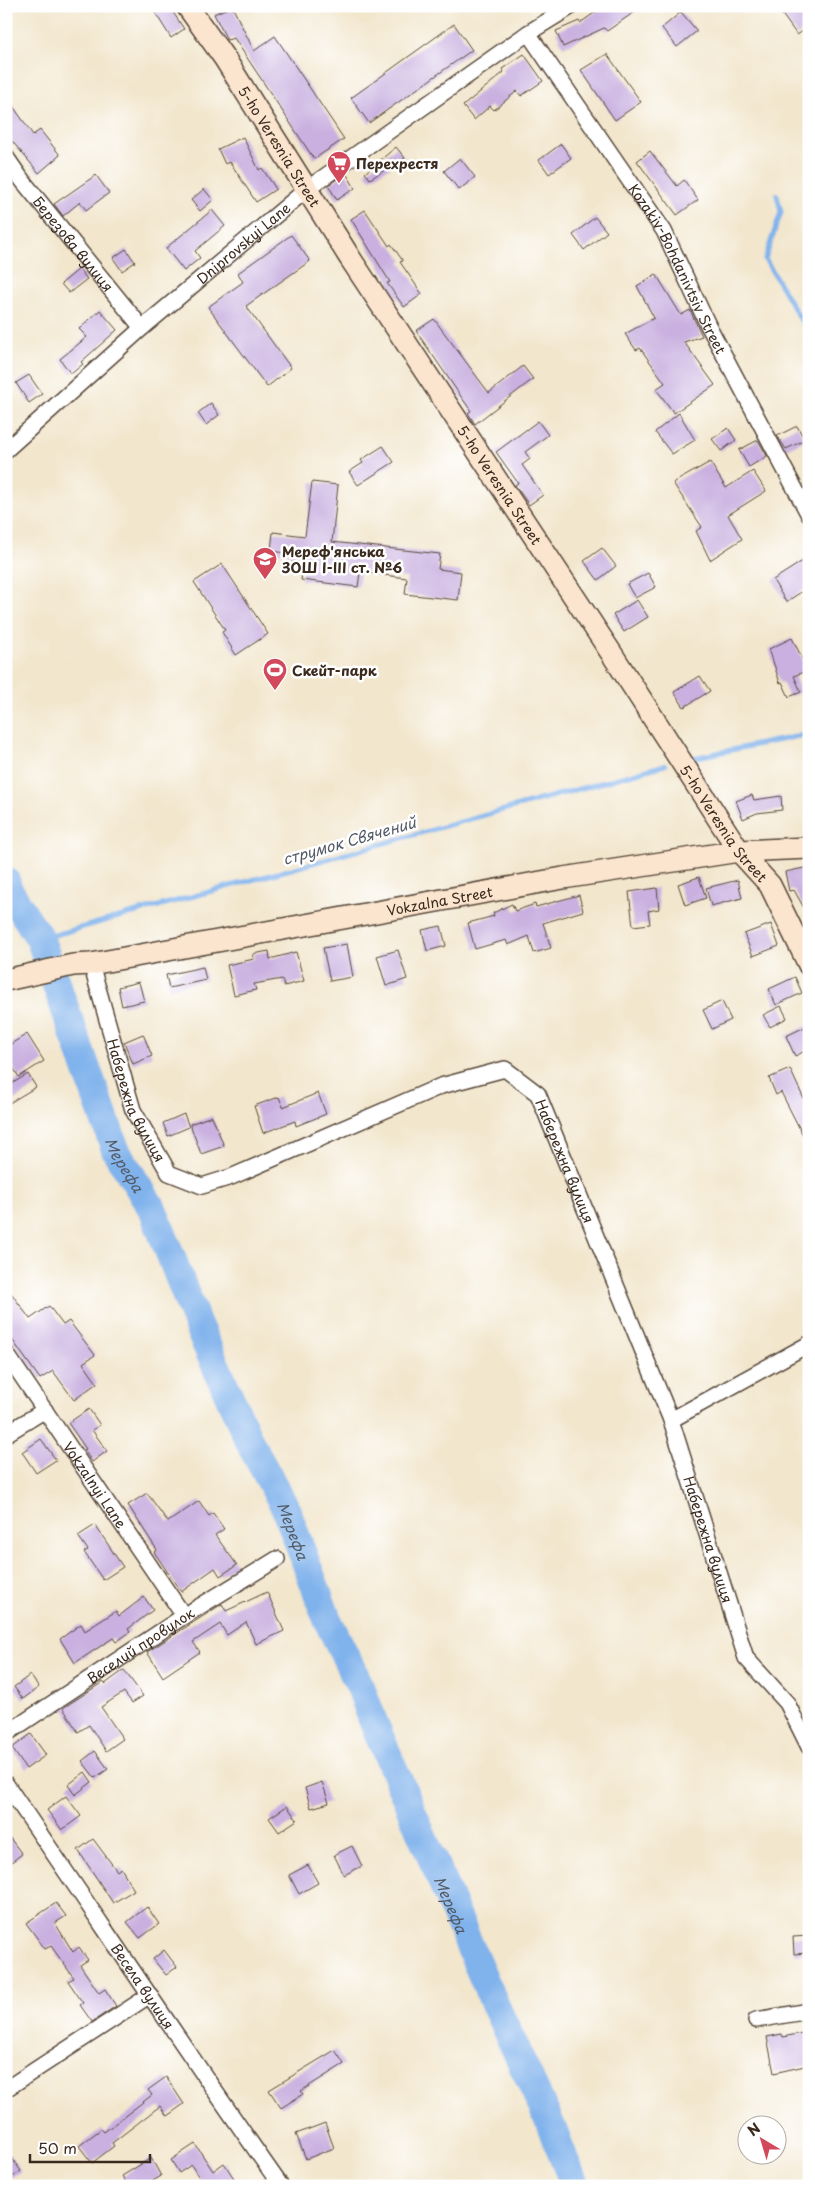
<svg xmlns="http://www.w3.org/2000/svg" width="815" height="2192" font-family="'Playpen Sans',sans-serif">
<style>
.lines{fill:none;stroke-linecap:round;stroke-linejoin:round}
.stream{stroke:#80b2ec;stroke-width:5}
.river{stroke:#80b2ec;stroke-width:29}
.building{fill:#c9b0e0}
.street-casing{stroke:#564638;stroke-width:18}
.secondary-casing{stroke:#564638;stroke-width:24}
.street{stroke:#fff;stroke-width:15}
.secondary{stroke:#fbe5cf;stroke-width:21}
.labels{text-anchor:middle;dominant-baseline:central;stroke-width:5;stroke-linejoin:round;paint-order:stroke}
.street-label{font-size:14px;fill:#3b2a1e;stroke:#fff}
.poi-label{font-size:14px;font-weight:bold;fill:#3b2a1e;stroke:#fff;text-anchor:start}
.water-label{font-size:15px;font-style:italic;fill:#535a66;stroke:#fff}
</style>
<rect width="100%" height="100%" fill="#fff"/>
<filter id="ink" filterUnits="userSpaceOnUse"><feTurbulence type="fractalNoise" baseFrequency=".02" numOctaves="2"/><feDisplacementMap in="SourceGraphic" scale="10" xChannelSelector="R" yChannelSelector="G"/><feConvolveMatrix kernelMatrix="1 2 1 2 8 2 1 2 1" color-interpolation-filters="sRGB"/></filter>
<filter id="wash" filterUnits="userSpaceOnUse"><feTurbulence type="fractalNoise" baseFrequency=".0096" numOctaves="4" result="noise"/><feDisplacementMap in="SourceGraphic" scale="20" xChannelSelector="R" yChannelSelector="G"/><feGaussianBlur stdDeviation="1.12" result="paint"/><feColorMatrix in="noise" values="0 0 0 0 0 0 0 0 0 0 0 0 0 0 0 0 0 1.4 0 .05"/><feComposite in="paint" operator="in"/></filter>
<g filter="url(#wash)">
<rect width="100%" height="100%" fill="#f2e6cc"/>
<g class="lines">
<!-- stream -->
<path class="stream" d="M777 195 781 212 765 259 809 334
M693 758 809 734
M40 939 665 765"/>
<!-- river -->
<path class="river" id="s1" d="M6 882 8 889 40 939 116 1151 153 1210 198 1326 252 1447 285 1507 328 1621 361 1688 373 1721 495 2005 549 2121 575 2186"/>
</g>
<g id="blocks">
<!-- building -->
<path class="building" d="M151 6H169L184 29 171 38Z
M232 6 254 51 275 36 344 139 314 159 234 38 227 40 214 14Z
M604 6H643L607 31 604 28 563 47 556 31 579 21 580 23Z
M776 6H809V27L797 35Z
M681 12 697 31 677 47 662 28Z
M454 24 472 50 369 123 351 98Z
M524 54 543 81 521 96 517 91 494 110 490 106 474 120 463 106 504 72 502 69Z
M607 54 641 102 615 120 581 70Z
M6 96 33 135 40 130 60 155 39 173 6 134Z
M243 137 259 170 262 168 276 189 256 202 230 162 225 164 218 149Z
M561 144 571 158 549 174 539 160Z
M396 147 405 158 370 179 365 173Z
M650 151 677 186 684 180 698 200 677 215 637 161Z
M460 158 475 177 459 190 444 171Z
M346 173 355 188 337 200 328 185Z
M96 175 109 193 86 210 80 202 63 216 54 204Z
M204 189 213 200 200 211 191 200Z
M212 210 225 226 195 251 200 258 184 271 166 248Z
M365 210 389 246 391 244 403 261 400 262 422 294 404 307 387 283 390 282 351 219Z
M595 217 607 232 584 250 573 235Z
M291 235 310 261 246 306 291 368 267 387 208 307 243 282 238 273Z
M126 249 135 262 122 271 113 258Z
M79 269 87 279 69 293 61 284Z
M656 274 681 315 690 310 702 336 684 342 715 385 674 413 656 389 665 383 640 348 636 350 625 334 654 318 637 286Z
M100 310 117 330 81 362 83 364 71 374 60 359 87 337 79 329Z
M434 319 489 393 523 366 533 379 475 424 468 413 471 411 416 331Z
M29 375 42 394 29 403 16 383Z
M211 403 219 415 206 425 198 413Z
M679 413 695 440 672 454 655 432Z
M538 421 548 435 525 452 530 459 522 465 543 495 529 505 515 485 518 483 496 452Z
M797 426 805 440 786 449 777 436Z
M728 428 736 440 721 451 712 439Z
M758 440 767 456 749 467 739 450Z
M383 446 394 462 358 485 349 472 363 463 361 460Z
M710 462 726 488 753 471 766 491 728 515 742 539 710 560 696 531 702 527 673 483Z
M312 482 338 485 332 542 440 554 438 569 461 572 458 600 405 594 407 578 360 572 358 587 301 580 303 566 292 564 294 554 271 551 273 532 305 536Z
M602 548 616 566 598 580 584 561Z
M809 557V587L786 602 773 580Z
M222 564 268 634 236 655 222 632 225 630 194 582Z
M648 573 656 587 635 598 627 584Z
M637 600 648 617 624 632 613 615Z
M792 638 808 670 794 676 801 692 789 697 782 682 780 683 769 649Z
M700 676 710 691 684 707 674 692Z
M752 795 754 800 781 796 782 810 757 813 743 819 736 801Z
M809 867V917L794 890 789 891 785 872Z
M699 877 706 898 685 905 678 884Z
M738 880 742 898 711 906 706 888Z
M657 888 659 909 648 911 650 924 633 926 629 892Z
M579 895 583 911 543 923 551 948 534 953 529 936 508 945 506 940 475 949 468 923 494 916 493 913 512 904 515 911 535 904 536 907Z
M771 924 779 946 753 956 744 934Z
M441 926 446 946 427 951 422 930Z
M347 944 353 977 330 981 323 948Z
M398 950 407 979 386 986 377 956Z
M269 951 270 959 296 952 304 981 284 986 282 979 254 984 256 990 234 995 227 965 254 959 253 954Z
M203 967 206 980 169 988 166 975Z
M795 977 802 993 776 1005 769 989Z
M139 982 144 1001 122 1006 118 987Z
M722 1001 731 1020 712 1029 703 1010Z
M781 1006 787 1018 770 1027 763 1015Z
M809 1025V1049L795 1056 786 1036Z
M27 1034 44 1061 19 1077 6 1057V1047Z
M143 1034 152 1056 133 1064 124 1042Z
M790 1069 809 1110V1147L781 1092 776 1095 769 1078Z
M28 1074 36 1087 6 1105V1087Z
M318 1093 326 1114 296 1126 295 1121 263 1133 254 1106 279 1097 283 1107Z
M184 1114 189 1127 168 1136 163 1123Z
M212 1116 224 1146 201 1154 190 1124Z
M6 1286 30 1319 49 1306 63 1325 69 1321 95 1355 83 1363 97 1383 74 1400 53 1371 40 1379 6 1331Z
M89 1409 100 1425 92 1430 107 1451 92 1462 84 1450 86 1449 68 1423Z
M41 1439 56 1460 36 1473 22 1452Z
M147 1493 168 1522 199 1501 209 1516 213 1513 224 1529 215 1535 237 1565 220 1576 215 1568 181 1592 154 1552 157 1550 128 1505Z
M95 1525 123 1567 103 1580 84 1552 88 1550 78 1536Z
M267 1592 284 1631 256 1644 246 1622 227 1635 220 1624 193 1642 200 1652 163 1677 147 1652 222 1604 226 1611Z
M144 1597 153 1610 128 1629 130 1632 116 1642 113 1638 75 1663 60 1639 81 1624 85 1631 116 1611 119 1616Z
M124 1670 143 1696 132 1703 124 1692 101 1707 123 1739 106 1751 89 1725 78 1732 63 1708 103 1682 105 1684Z
M30 1675 39 1687 23 1699 14 1687Z
M31 1734 46 1755 26 1769 12 1748Z
M95 1751 108 1769 95 1778 82 1761Z
M85 1772 92 1782 75 1795 68 1785Z
M322 1782 329 1803 311 1808 305 1788Z
M66 1796 81 1816 62 1830 47 1810Z
M287 1806 297 1820 279 1832 269 1818Z
M6 1833 22 1854 6 1866Z
M93 1839 117 1871 121 1868 134 1890 113 1903 78 1850Z
M352 1846 362 1866 344 1875 334 1855Z
M308 1865 318 1883 299 1894 289 1875Z
M56 1903 66 1916 55 1923 73 1952 79 1947 88 1960 80 1965 99 1993 105 1989 116 2006 92 2022 80 2005 83 2003 68 1981 74 1978 51 1946 45 1949 26 1923Z
M147 1907 159 1924 140 1938 127 1922Z
M809 1936V1953L794 1954 793 1937Z
M164 1950 177 1967 166 1975 153 1959Z
M807 2032 809 2065 774 2073 767 2037 782 2034 783 2037Z
M335 2050 344 2064 301 2091 303 2094 281 2108 269 2090Z
M166 2077 184 2104 167 2116 160 2106 112 2143 114 2146 92 2163 79 2146 101 2129 104 2132 152 2095 148 2090Z
M325 2123 334 2148 306 2159 296 2134Z
M195 2144 213 2171 224 2163 239 2186H205L191 2165 179 2173 171 2160Z
M6 2150 21 2171 6 2181Z
M151 2158 161 2176 145 2186H128L122 2176Z"/>
</g>
</g>
<g filter="url(#ink)">
<use href="#blocks" fill-opacity="0" stroke="#564638" stroke-width="1"/>
<g class="lines">
<defs>
<g id="street">
<path id="s2" d="M528 33 664 231 708 325 809 515"/>
<path id="s3" d="M6 157 22 180 142 328"/>
<path id="s4" d="M6 450 142 328 307 189 528 33 572 6"/>
<path id="s5" d="M91 964 133 1110 169 1173 202 1186 231 1177 441 1086 505 1069 538 1094 671 1420 746 1658 787 1703 809 1747"/>
<path id="s6" d="M6 1353 184 1616"/>
<path d="M671 1420 809 1344"/>
<path d="M6 1434 45 1410"/>
<path id="s7" d="M6 1734 184 1616 277 1559"/>
<path id="s8" d="M6 1784C98 1918 187 2053 281 2186"/>
<path d="M756 2020 809 2011"/>
<path d="M6 2089 150 1995"/>
</g>
<g id="secondary">
<path id="s9" d="M187 6 225 59 350 258 610 651 739 851 770 885 809 965"/>
<path id="s10" d="M6 980 73 965 91 964 563 878 739 851 809 848"/>
</g>
</defs>
<!-- street casing -->
<use href="#street" class="street-casing"/>
<!-- secondary casing -->
<use href="#secondary" class="secondary-casing"/>
<!-- street -->
<use href="#street" class="street"/>
<!-- secondary -->
<use href="#secondary" class="secondary"/>
</g>
</g>
<!-- icons -->
<defs>
<symbol id="supermarket-pin" viewBox="-11 -11 22 30"><path d="M0 17L-7.5 6A9.5 9.5 0 1 1 7.5 6Z" fill="#d1495b" stroke="#fff"/><path d="M-6-5.5h2.5l.6 2H6L4.5 2H-2.5L-4.4-4H-6ZM-1.5 3.2a1.3 1.3 0 1 0 .1 0ZM3 3.2a1.3 1.3 0 1 0 .1 0Z" fill="#fff"/></symbol>
<symbol id="school-pin" viewBox="-11 -11 22 30"><path d="M0 17L-7.5 6A9.5 9.5 0 1 1 7.5 6Z" fill="#d1495b" stroke="#fff"/><path d="M0-5L7-2L0 1L-7-2ZM-4 1L0 2.5L4 1V4Q0 6-4 4Z" fill="#fff"/></symbol>
<symbol id="stadium-pin" viewBox="-11 -11 22 30"><path d="M0 17L-7.5 6A9.5 9.5 0 1 1 7.5 6Z" fill="#d1495b" stroke="#fff"/><path d="M0-5a6.5 5 0 1 0 0 10a6.5 5 0 1 0 0-10ZM-3.5-1.8h7v3.6h-7Z" fill="#fff"/></symbol>
</defs>
<g fill-rule="evenodd">
<use href="#supermarket-pin" x="325" y="149" width="28" height="38"/>
<use href="#school-pin" x="251" y="545" width="28" height="38"/>
<use href="#stadium-pin" x="261" y="656" width="28" height="38"/>
</g>
<g class="labels">
<!-- street labels -->
<g class="street-label">
<text stroke="none"><textPath href="#s9" startOffset="168">5-ho Veresnia Street</textPath></text>
<text stroke="none"><textPath href="#s3" startOffset="110">Березова вулиця</textPath></text>
<text stroke="none"><textPath href="#s4" startOffset="315">Dniprovskyi Lane</textPath></text>
<text stroke="none"><textPath href="#s2" startOffset="280">Kozakiv-Bohdanivtsiv Street</textPath></text>
<text stroke="none"><textPath href="#s9" startOffset="572">5-ho Veresnia Street</textPath></text>
<text stroke="none"><textPath href="#s9" startOffset="978">5-ho Veresnia Street</textPath></text>
<text stroke="none"><textPath href="#s10" startOffset="441">Vokzalna Street</textPath></text>
<text stroke="none"><textPath href="#s5" startOffset="144">Набережна вулиця</textPath></text>
<text stroke="none"><textPath href="#s5" startOffset="699">Набережна вулиця</textPath></text>
<text stroke="none"><textPath href="#s6" startOffset="159">Vokzalnyi Lane</textPath></text>
<text stroke="none"><textPath href="#s5" startOffset="1104">Набережна вулиця</textPath></text>
<text stroke="none"><textPath href="#s7" startOffset="161">Веселий провулок</textPath></text>
<text stroke="none"><textPath href="#s8" startOffset="244">Весела вулиця</textPath></text>
</g>
<!-- poi labels -->
<g class="poi-label">
<text x="356" y="163">Перехрестя</text>
<text x="282" y="551">Мереф'янська<tspan x="282" dy="16">ЗОШ І-ІІІ ст. №6</tspan></text>
<text x="292" y="670">Скейт-парк</text>
</g>
<!-- water labels -->
<g class="water-label">
<text transform="translate(349 840) rotate(-16)">струмок Свячений</text>
<text stroke="none"><textPath href="#s1" startOffset="308">Мерефа</textPath></text>
<text stroke="none"><textPath href="#s1" startOffset="712">Мерефа</textPath></text>
<text stroke="none"><textPath href="#s1" startOffset="1118">Мерефа</textPath></text>
</g>
</g>
<!-- margin -->
<rect width="815" height="2192" fill="none" stroke="#fff" stroke-width="25"/>
<!-- north arrow -->
<g transform="translate(762 2140) rotate(322)"><circle r="24" fill="#ffffff" stroke="#b1aaa5"/>
<path d="M0-4L9 19L0 12L-9 19Z" fill="#d1495b"/>
<text y="-8" font-size="14" font-weight="bold" text-anchor="middle" fill="#3b2a1e">N</text>
</g>
<!-- scale -->
<path d="M30 2154v8h120v-8" fill="none" stroke="#3b2a1e" stroke-width="2.5"/>
<text x="38" y="2154" font-size="15" fill="#3b2a1e" stroke="#ffffff" stroke-width="4" paint-order="stroke">50 m</text>
</svg>
